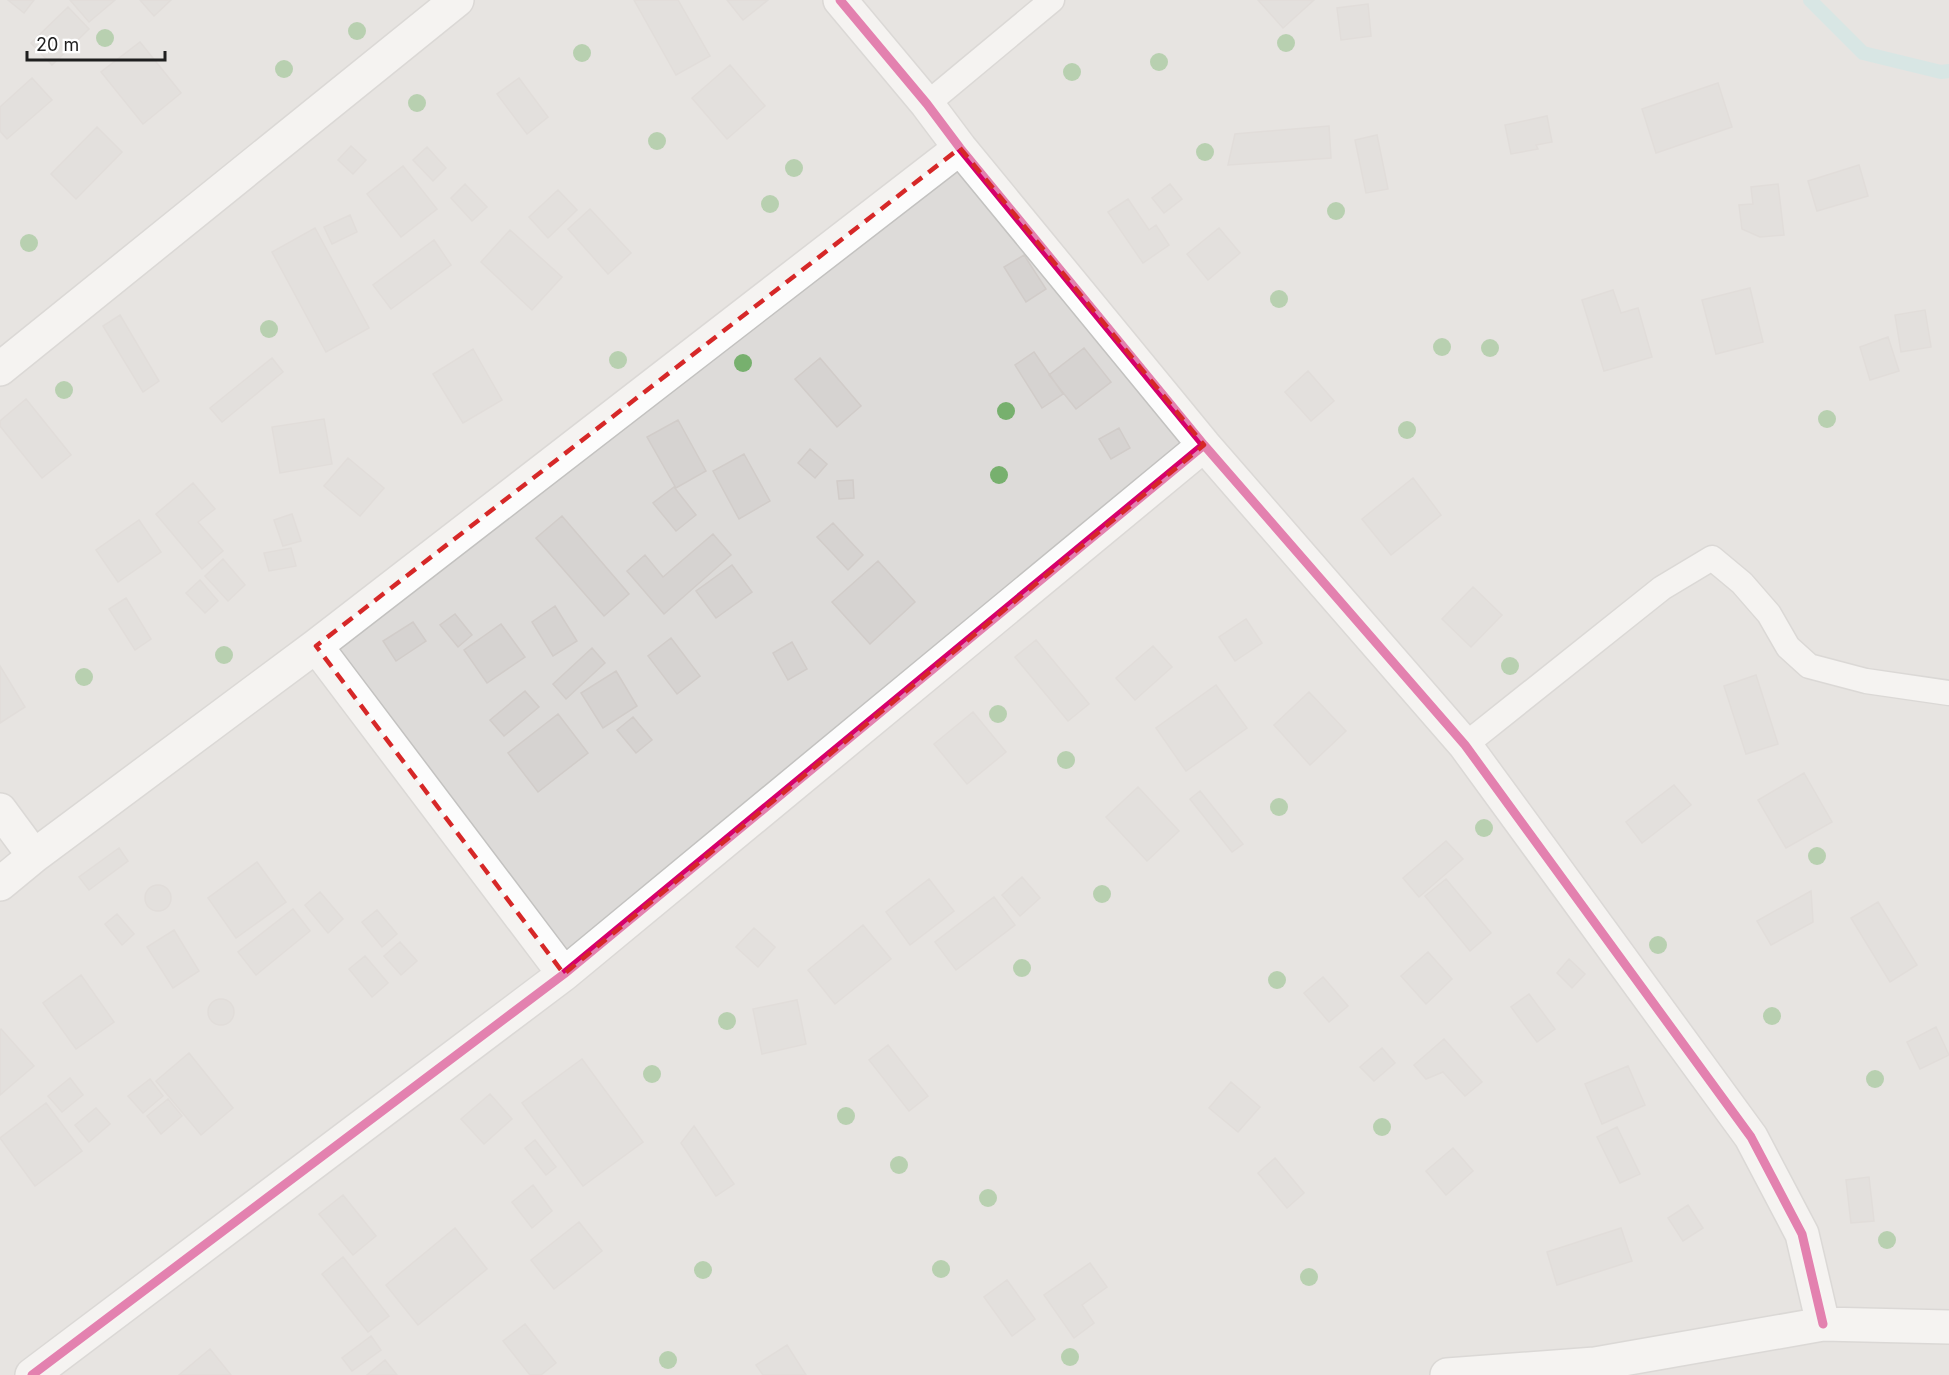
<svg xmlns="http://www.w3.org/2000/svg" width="1949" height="1375" font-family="Inter,sans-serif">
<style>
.residential{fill:#dddbd9}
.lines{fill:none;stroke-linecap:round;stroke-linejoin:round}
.stream{stroke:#bce0e1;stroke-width:14}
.building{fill:#d6d3d1;stroke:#d1ccc9;stroke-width:1.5}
.service-casing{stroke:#c3c2c0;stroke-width:27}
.minor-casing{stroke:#c3c2c0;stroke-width:36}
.service{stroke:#fcfcfc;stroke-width:24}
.minor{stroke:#fcfcfc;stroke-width:33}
.cycleway-casing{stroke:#fff;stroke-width:13}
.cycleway{stroke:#d6006c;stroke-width:9}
.tree{fill:#77b06e}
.marked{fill:none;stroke:#d62828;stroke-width:4.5;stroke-dasharray:12 8;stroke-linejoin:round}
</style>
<rect width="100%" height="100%" fill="#eeebe8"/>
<!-- residential -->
<path class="residential" d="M0 0H1949V1375H0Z"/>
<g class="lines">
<!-- stream -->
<path class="stream" d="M1810 0 1863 53 1941 72 1949 71"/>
</g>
<!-- building -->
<path class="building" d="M8 0H34L24 13Z
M70 0H115L89 22Z
M140 0H171L154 16Z
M634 0H678L710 56 676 75Z
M727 0H768L743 20Z
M1258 0H1314L1283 28Z
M1368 4 1371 36 1341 40 1337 8Z
M68 7 89 29 52 65 31 43Z
M140 42 181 93 143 124 101 72Z
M730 65 765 106 727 139 692 98Z
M32 78 52 100 7 139 0 131V107Z
M519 78 548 117 527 134 497 94Z
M1718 83 1732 127 1656 153 1642 109Z
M1547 116 1552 142 1536 145 1538 149 1511 154 1505 125Z
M1329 126 1331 158 1228 165 1235 134Z
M97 127 122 152 76 199 51 174Z
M1377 135 1388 189 1366 193 1355 140Z
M351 146 366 160 353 174 338 160Z
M427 147 446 168 433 181 413 160Z
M1859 165 1868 196 1817 211 1808 181Z
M403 166 437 209 401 237 367 194Z
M465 184 487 207 472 221 451 198Z
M1170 184 1182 199 1164 213 1152 198Z
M1778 184 1784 235 1760 237 1742 229 1739 205 1753 204 1751 187Z
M558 190 577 210 548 238 529 217Z
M1128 199 1149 230 1156 225 1169 245 1143 263 1108 212Z
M590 209 631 253 608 274 568 229Z
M350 215 357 232 332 244 324 227Z
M315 228 369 328 326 352 272 252Z
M1219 228 1240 253 1208 280 1187 254Z
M510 230 562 277 532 310 481 262Z
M434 240 451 265 391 309 373 285Z
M1024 255 1046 289 1026 302 1004 267Z
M1750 288 1763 342 1716 354 1702 300Z
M1613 290 1621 313 1638 308 1652 357 1604 371 1582 300Z
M1925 310 1931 347 1901 352 1895 315Z
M120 315 159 381 143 392 103 326Z
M1888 337 1899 371 1870 380 1860 347Z
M1084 348 1111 382 1076 409 1049 375Z
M473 349 502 400 463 423 433 374Z
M1034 352 1063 394 1042 408 1015 365Z
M272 358 283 372 222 422 210 408Z
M820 358 861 406 837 427 795 379Z
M1308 371 1334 401 1311 421 1285 392Z
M26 399 71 455 42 478 0 426V421Z
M324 419 332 464 280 473 272 427Z
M678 420 706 471 676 488 647 437Z
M1119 428 1130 448 1111 459 1099 439Z
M810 449 827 464 815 478 798 463Z
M744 454 770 501 739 519 713 471Z
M348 458 384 488 360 516 324 486Z
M1413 478 1441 515 1391 555 1362 519Z
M853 480 854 498 839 499 837 481Z
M193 483 215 509 198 522 223 551 202 569 156 514Z
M674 487 696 515 676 531 653 503Z
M292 514 301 541 283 546 274 520Z
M562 516 629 594 604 616 536 538Z
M139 520 161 552 118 582 96 550Z
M833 523 863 555 848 570 817 537Z
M713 534 731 555 664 614 627 571 645 555 663 577Z
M291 548 296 566 269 571 264 553Z
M223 559 245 585 228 601 205 576Z
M878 561 915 602 870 644 832 602Z
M732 565 752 592 716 618 696 591Z
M200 580 218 601 205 613 186 593Z
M1473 587 1502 615 1471 647 1442 619Z
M126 598 151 639 135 650 109 609Z
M555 606 577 641 553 656 532 622Z
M455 614 472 635 458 647 440 625Z
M1246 619 1262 643 1235 661 1219 637Z
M413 622 426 641 396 661 383 641Z
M501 624 525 657 487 683 464 650Z
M671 638 700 676 677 694 648 656Z
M1036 640 1089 704 1068 721 1015 657Z
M792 642 807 669 788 680 773 653Z
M1153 646 1172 667 1135 700 1116 678Z
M592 648 605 663 566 699 553 684Z
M0 666 25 707 0 723Z
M616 671 637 706 603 728 581 693Z
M1756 675 1778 744 1746 754 1724 686Z
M1216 685 1247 728 1186 771 1156 728Z
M525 691 539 707 504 736 490 720Z
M1309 692 1346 731 1310 765 1274 725Z
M973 712 1006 752 967 784 934 744Z
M558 714 588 753 538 792 508 753Z
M633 717 652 740 636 753 617 730Z
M1804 773 1832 822 1786 848 1758 800Z
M1674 785 1691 805 1642 843 1626 822Z
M1138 787 1179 831 1147 861 1106 817Z
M1200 791 1243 844 1232 852 1190 799Z
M1446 841 1463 859 1419 897 1403 878Z
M119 848 128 861 89 890 79 877Z
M257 862 286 902 236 938 208 898Z
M1022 877 1040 898 1020 916 1002 895Z
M929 879 954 911 910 945 886 912Z
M1446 879 1491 933 1470 951 1425 896Z
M145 898a13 13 0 1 1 26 0a13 13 0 1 1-26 0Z
M1811 891 1813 922 1771 945 1757 921Z
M320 892 343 919 328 933 305 905Z
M994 897 1015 925 956 970 935 942Z
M1878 902 1917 965 1890 982 1851 918Z
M293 909 310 931 256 975 238 952Z
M377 910 397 934 382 947 362 922Z
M117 914 134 934 122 945 105 924Z
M863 925 891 959 835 1004 808 970Z
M754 928 775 947 758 967 736 947Z
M174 930 199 971 173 988 147 947Z
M400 942 417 961 401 975 384 956Z
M1428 952 1452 979 1426 1004 1401 976Z
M365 956 388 983 372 997 349 969Z
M1569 959 1585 974 1572 988 1557 973Z
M81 975 114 1022 76 1049 43 1003Z
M1323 977 1348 1006 1329 1022 1304 993Z
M1529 994 1555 1029 1537 1042 1511 1007Z
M208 1012a13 13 0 1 1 26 0a13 13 0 1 1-26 0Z
M797 1000 806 1044 762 1054 753 1009Z
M1936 1027 1949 1055 1920 1069 1907 1042Z
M1 1029 34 1066 0 1095V1030Z
M1444 1039 1482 1082 1465 1096 1443 1072 1426 1079 1414 1065Z
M888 1045 928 1096 909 1111 869 1060Z
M1382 1048 1395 1063 1374 1081 1360 1067Z
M189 1053 233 1108 201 1135 156 1081Z
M582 1059 643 1142 583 1186 522 1103Z
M1628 1066 1645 1105 1602 1124 1585 1084Z
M70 1078 83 1095 62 1112 48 1096Z
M150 1079 163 1096 143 1113 128 1096Z
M1231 1082 1260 1107 1238 1132 1209 1108Z
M490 1094 512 1119 484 1144 461 1119Z
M168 1099 182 1116 161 1134 147 1116Z
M46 1103 82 1151 35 1186 0 1138Z
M96 1108 110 1124 89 1142 75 1125Z
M694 1126 734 1184 716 1196 681 1143Z
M1617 1127 1640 1174 1620 1183 1597 1137Z
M535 1140 556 1167 546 1175 525 1148Z
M1453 1148 1473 1171 1446 1195 1426 1171Z
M1275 1158 1304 1193 1287 1208 1258 1173Z
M1869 1177 1874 1221 1851 1223 1846 1180Z
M533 1185 552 1211 532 1228 512 1202Z
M343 1195 376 1236 353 1255 319 1214Z
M1688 1205 1703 1228 1683 1241 1668 1218Z
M579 1222 602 1251 554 1289 531 1260Z
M455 1228 487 1269 418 1325 386 1285Z
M1621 1228 1632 1261 1557 1285 1547 1252Z
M343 1257 389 1316 368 1332 322 1274Z
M1090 1263 1107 1287 1082 1305 1094 1323 1074 1338 1044 1295Z
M1007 1280 1035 1319 1012 1336 984 1297Z
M525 1324 556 1363 541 1375H530L503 1341Z
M371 1336 381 1350 352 1371 342 1358Z
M787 1345 806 1375H763L756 1365Z
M210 1349 231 1375H179Z
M385 1360 397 1375H367Z"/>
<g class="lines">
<defs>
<path id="service" d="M927 104 1052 0
M1465 745 1662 588 1712 558 1742 583 1769 614 1788 647 1809 666 1866 681 1949 693"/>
<path id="minor" d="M840 0 927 104 960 148 1204 445 1465 745 1751 1137 1802 1234 1823 1324
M0 369 457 0
M316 646 564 974
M0 810 34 856
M0 884 34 856 316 646 960 148
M32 1375 564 974 1204 445
M1447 1375 1595 1364 1823 1324 1949 1327"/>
</defs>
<!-- service casing -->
<use href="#service" class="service-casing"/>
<!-- minor casing -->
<use href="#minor" class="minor-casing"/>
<!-- service -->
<use href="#service" class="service"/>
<!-- minor -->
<use href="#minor" class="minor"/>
<defs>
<path id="cycleway" d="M840 0 927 104 960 148 1204 445 1465 745 1751 1137 1802 1234 1823 1324
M32 1375 564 974 1204 445"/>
</defs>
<!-- cycleway casing -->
<use href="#cycleway" class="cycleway-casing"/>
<!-- cycleway -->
<use href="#cycleway" class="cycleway"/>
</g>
<!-- trees -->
<g class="tree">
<circle cx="357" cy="31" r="9"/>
<circle cx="105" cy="38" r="9"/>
<circle cx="1286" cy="43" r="9"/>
<circle cx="582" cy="53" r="9"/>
<circle cx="1159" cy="62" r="9"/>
<circle cx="284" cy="69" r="9"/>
<circle cx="1072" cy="72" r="9"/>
<circle cx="417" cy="103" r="9"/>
<circle cx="657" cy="141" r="9"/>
<circle cx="1205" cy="152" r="9"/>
<circle cx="794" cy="168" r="9"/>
<circle cx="770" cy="204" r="9"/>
<circle cx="1336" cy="211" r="9"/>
<circle cx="29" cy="243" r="9"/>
<circle cx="1279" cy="299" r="9"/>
<circle cx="269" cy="329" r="9"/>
<circle cx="1442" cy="347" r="9"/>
<circle cx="1490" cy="348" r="9"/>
<circle cx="618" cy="360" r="9"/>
<circle cx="743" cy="363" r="9"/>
<circle cx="64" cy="390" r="9"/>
<circle cx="1006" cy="411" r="9"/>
<circle cx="1827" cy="419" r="9"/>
<circle cx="1407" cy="430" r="9"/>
<circle cx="999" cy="475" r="9"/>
<circle cx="224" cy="655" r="9"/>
<circle cx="1510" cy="666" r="9"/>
<circle cx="84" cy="677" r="9"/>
<circle cx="998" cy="714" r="9"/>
<circle cx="1066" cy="760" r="9"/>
<circle cx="1279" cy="807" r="9"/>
<circle cx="1484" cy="828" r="9"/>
<circle cx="1817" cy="856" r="9"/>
<circle cx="1102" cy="894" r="9"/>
<circle cx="1658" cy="945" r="9"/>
<circle cx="1022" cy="968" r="9"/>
<circle cx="1277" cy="980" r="9"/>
<circle cx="1772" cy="1016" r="9"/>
<circle cx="727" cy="1021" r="9"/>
<circle cx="652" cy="1074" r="9"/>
<circle cx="1875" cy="1079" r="9"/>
<circle cx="846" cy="1116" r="9"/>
<circle cx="1382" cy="1127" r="9"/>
<circle cx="899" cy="1165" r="9"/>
<circle cx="988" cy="1198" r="9"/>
<circle cx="1887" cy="1240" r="9"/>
<circle cx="941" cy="1269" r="9"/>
<circle cx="703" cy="1270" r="9"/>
<circle cx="1309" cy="1277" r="9"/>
<circle cx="1070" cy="1357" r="9"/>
<circle cx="668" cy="1360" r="9"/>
</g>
<!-- marked area -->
<path d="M0 0H1949V1375H0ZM960 148 1204 445 564 974 316 646Z" fill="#eeebe8" fill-opacity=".55" fill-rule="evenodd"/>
<path class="marked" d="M960 148 1204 445 564 974 316 646Z"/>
<!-- scale -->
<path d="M27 51v9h138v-9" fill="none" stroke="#1f1f1f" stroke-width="3"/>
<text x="36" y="51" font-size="18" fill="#1f1f1f" stroke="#ffffff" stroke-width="4.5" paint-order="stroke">20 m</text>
</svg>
